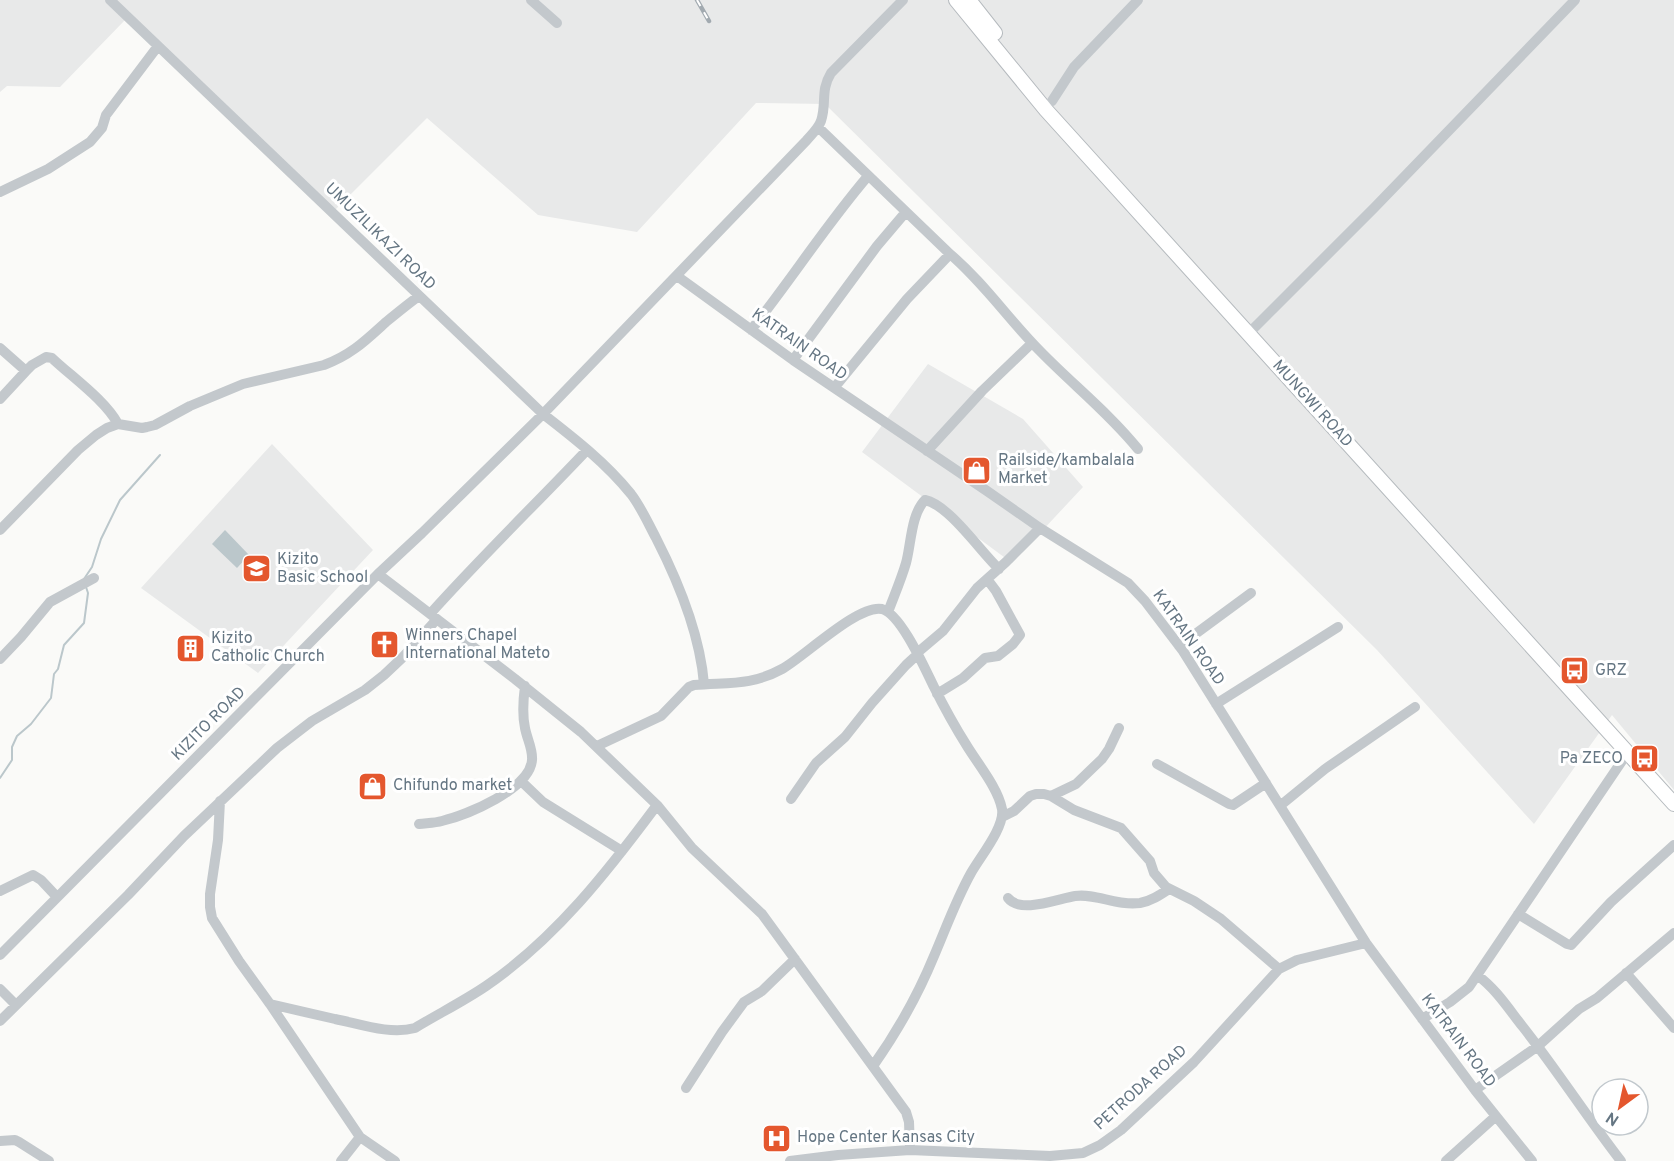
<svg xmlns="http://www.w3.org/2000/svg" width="1674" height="1161" font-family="Overpass,sans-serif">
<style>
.built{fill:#e8e9e9}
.water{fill:#bbc7cb}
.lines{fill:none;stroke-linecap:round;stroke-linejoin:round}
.stream{stroke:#bbc7cb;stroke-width:2}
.major-casing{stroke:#b5babe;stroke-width:16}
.minor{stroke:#c3c8cc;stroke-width:10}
.major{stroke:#fff;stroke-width:14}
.rail-casing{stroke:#a2aab0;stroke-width:4.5}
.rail{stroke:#fff;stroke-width:2;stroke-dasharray:7;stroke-linecap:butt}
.labels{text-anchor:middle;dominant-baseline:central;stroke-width:6;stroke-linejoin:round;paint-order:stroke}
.street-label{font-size:16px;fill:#657683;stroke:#fff}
.poi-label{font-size:16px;fill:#657683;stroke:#fff;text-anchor:start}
</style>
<rect width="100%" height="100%" fill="#fafaf8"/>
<!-- built -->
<path class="built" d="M0 0H1674V790L1612 715 1534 824 1377 650 825 104 756 103 637 232 538 215 427 118 331 214 125 20 60 87 7 86 0 92Z
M928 364 1023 419 1083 487 1012 563 862 452Z
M272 444 373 550 258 673 141 588Z"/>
<!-- water -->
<path class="water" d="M225 530 249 555 237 568 212 544Z"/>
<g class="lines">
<!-- stream -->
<path class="stream" d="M84 579 92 567 101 539 120 500 160 455
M0 778 12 760V747L17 736 31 724 51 698 54 674 58 669 64 645 84 623 88 593 86 587"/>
<defs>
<path id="major" d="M956 0 1046 110 1674 804
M969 0 995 33"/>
</defs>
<!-- major casing -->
<use href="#major" class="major-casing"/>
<!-- minor -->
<path class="minor" d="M110 0 543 414C574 438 606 463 631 494 641 507 648 523 656 538 678 581 700 635 704 684
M531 0 557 23
M1052 101 1074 67 1138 0
M818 127 950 254
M0 192 48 169 90 142 102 128 106 115 158 46
M677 276 793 360 987 491 1040 528 1128 583 1145 601 1183 651 1366 943 1475 1090 1532 1161
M751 330C791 280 826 225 868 176
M1249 333 1374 208 1575 0
M0 348 26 371 0 399
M793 360 877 246 905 213
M26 371 32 365 46 357 52 358C72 377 105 400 118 424
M834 388 907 299 950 254C984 283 1009 320 1040 351 1072 384 1109 413 1138 449
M927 451 982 391 1032 343
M0 530 78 450 96 435 107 428 118 424 142 428 147 427 155 425 190 406 243 384 324 365C351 355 365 341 386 322 397 313 408 304 419 296
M378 574 515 679 581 732 657 805 692 848 762 914 906 1112 909 1122 910 1150
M888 612C894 596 901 580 906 563 911 545 911 514 925 500 949 505 980 551 999 569
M430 614C481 557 535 505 587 450
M1179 646 1251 593
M917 653 943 631 977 588 1006 562 1040 528
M0 659 21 637 50 602 94 578
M937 694 963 678 985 658 998 656 1013 644 1020 635 996 591 987 579
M1216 704 1338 627
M597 746 661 716 689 687 694 685C728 682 751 686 782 669 804 657 858 604 882 609 901 614 925 669 934 687 944 707 955 727 967 746 978 764 998 788 1002 809 1005 827 980 857 971 873 956 900 946 928 934 956 918 995 897 1032 873 1066
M1157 764 1229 804 1233 805 1266 783
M521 781 543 802 622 851
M1051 796 1076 784 1102 759 1109 749 1119 728
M791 799 816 763 845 737 872 703 906 665 918 654
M220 801 218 840 210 894V907L212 918 239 961 270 1004C291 1009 313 1014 335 1019 360 1024 390 1035 415 1028 438 1014 464 1001 486 986 555 939 608 871 657 805
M1281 805 1325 769 1415 707
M1002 817 1014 811 1030 796 1036 794H1044L1051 796 1074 810 1121 828 1150 861 1154 873 1166 887 1194 901 1221 919 1279 969
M419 824C427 823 435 823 442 821 467 815 530 789 532 760 533 749 527 739 525 728 522 714 523 701 525 686
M0 891 33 875 41 880 57 897
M1008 898C1020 914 1057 899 1075 896 1096 893 1116 906 1140 903 1151 901 1160 895 1169 889
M1518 914 1567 944 1571 945 1611 902 1674 845
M0 955 378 574 422 533 543 414 806 141C811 135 818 129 821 121 827 103 820 91 831 73L903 0
M1626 973 1674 1028
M1477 975C1496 989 1508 1008 1523 1027 1557 1070 1587 1117 1621 1161
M0 989 16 1005
M270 1004 360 1137
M1422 1019 1450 1002 1469 987 1628 752
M0 1021 128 895 184 836 277 748 312 721 365 690 384 675 402 658 437 619
M686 1088 722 1032 744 1002 762 991 795 959
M1475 1090 1538 1046 1579 1009 1597 998 1674 933
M0 1141 15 1140 19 1142 49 1161
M341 1161 360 1137 395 1161
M790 1161 838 1155 910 1150 1050 1156 1083 1153 1100 1145 1121 1130 1194 1062 1279 969 1297 960 1366 943
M1446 1161 1496 1116"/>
<!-- major -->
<use href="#major" class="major"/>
<defs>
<path id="rail" d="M697 0 709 21"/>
</defs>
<!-- rail casing -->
<use href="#rail" class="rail-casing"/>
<!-- rail -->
<use href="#rail" class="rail"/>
</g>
<!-- icons -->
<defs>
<symbol id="shop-square" viewBox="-11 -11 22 22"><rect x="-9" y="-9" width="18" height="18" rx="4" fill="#e4572e" stroke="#fff"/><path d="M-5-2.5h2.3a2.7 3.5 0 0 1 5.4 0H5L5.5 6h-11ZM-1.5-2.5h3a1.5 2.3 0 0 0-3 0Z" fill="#fff"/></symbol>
<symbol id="school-square" viewBox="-11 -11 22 22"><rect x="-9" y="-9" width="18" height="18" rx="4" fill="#e4572e" stroke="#fff"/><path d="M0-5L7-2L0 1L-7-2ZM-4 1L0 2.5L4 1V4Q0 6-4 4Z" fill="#fff"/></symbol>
<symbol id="church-square" viewBox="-11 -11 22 22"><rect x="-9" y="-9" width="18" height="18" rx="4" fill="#e4572e" stroke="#fff"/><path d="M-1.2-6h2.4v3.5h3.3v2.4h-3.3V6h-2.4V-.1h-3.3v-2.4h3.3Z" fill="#fff"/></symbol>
<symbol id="building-square" viewBox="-11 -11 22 22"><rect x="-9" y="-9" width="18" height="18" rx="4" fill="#e4572e" stroke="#fff"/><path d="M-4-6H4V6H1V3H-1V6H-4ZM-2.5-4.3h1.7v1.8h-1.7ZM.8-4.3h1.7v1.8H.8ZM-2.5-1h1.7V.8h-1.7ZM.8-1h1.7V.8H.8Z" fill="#fff"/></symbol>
<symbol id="bus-square" viewBox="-11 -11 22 22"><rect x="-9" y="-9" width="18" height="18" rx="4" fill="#e4572e" stroke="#fff"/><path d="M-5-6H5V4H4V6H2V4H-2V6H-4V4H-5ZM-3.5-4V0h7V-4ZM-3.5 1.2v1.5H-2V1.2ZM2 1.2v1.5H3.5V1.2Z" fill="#fff"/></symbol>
<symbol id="hospital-square" viewBox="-11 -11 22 22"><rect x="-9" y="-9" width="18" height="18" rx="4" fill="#e4572e" stroke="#fff"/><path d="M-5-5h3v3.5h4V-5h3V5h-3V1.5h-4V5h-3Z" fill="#fff"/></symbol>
</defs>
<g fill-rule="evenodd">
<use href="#shop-square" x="960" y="454" width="33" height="33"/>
<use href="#school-square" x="240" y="552" width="33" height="33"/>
<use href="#church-square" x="368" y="628" width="33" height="33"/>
<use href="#building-square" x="174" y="632" width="33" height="33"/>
<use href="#bus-square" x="1558" y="654" width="33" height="33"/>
<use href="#bus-square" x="1628" y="742" width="33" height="33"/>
<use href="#shop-square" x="356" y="770" width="33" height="33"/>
<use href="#hospital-square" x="760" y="1122" width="33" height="33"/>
</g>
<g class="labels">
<!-- street labels -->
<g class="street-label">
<text transform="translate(380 237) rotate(44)">UMUZILIKAZI ROAD</text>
<text transform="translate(799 345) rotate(35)">KATRAIN ROAD</text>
<text transform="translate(1312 404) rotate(48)">MUNGWI ROAD</text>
<text transform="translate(1188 638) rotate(55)">KATRAIN ROAD</text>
<text transform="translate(209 724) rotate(-45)">KIZITO ROAD</text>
<text transform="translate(1458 1041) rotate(53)">KATRAIN ROAD</text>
<text transform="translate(1141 1088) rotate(-42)">PETRODA ROAD</text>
</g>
<!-- poi labels -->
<g class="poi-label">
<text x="998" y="461">Railside/kambalala<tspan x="998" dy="18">Market</tspan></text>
<text x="277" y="560">Kizito<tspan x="277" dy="18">Basic School</tspan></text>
<text x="405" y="636">Winners Chapel<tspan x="405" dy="18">International Mateto</tspan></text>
<text x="211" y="639">Kizito<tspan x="211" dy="18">Catholic Church</tspan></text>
<text x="1595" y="671">GRZ</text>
<text x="1623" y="759" text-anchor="end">Pa ZECO</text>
<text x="393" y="786">Chifundo market</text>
<text x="797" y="1138">Hope Center Kansas City</text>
</g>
</g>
<!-- north arrow -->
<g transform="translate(1620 1107) rotate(213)"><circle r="28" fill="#ffffff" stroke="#c1c8cd" stroke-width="1.5"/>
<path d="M0-4.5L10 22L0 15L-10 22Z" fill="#e4572e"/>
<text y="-9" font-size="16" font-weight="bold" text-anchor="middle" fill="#657683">N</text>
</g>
</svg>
